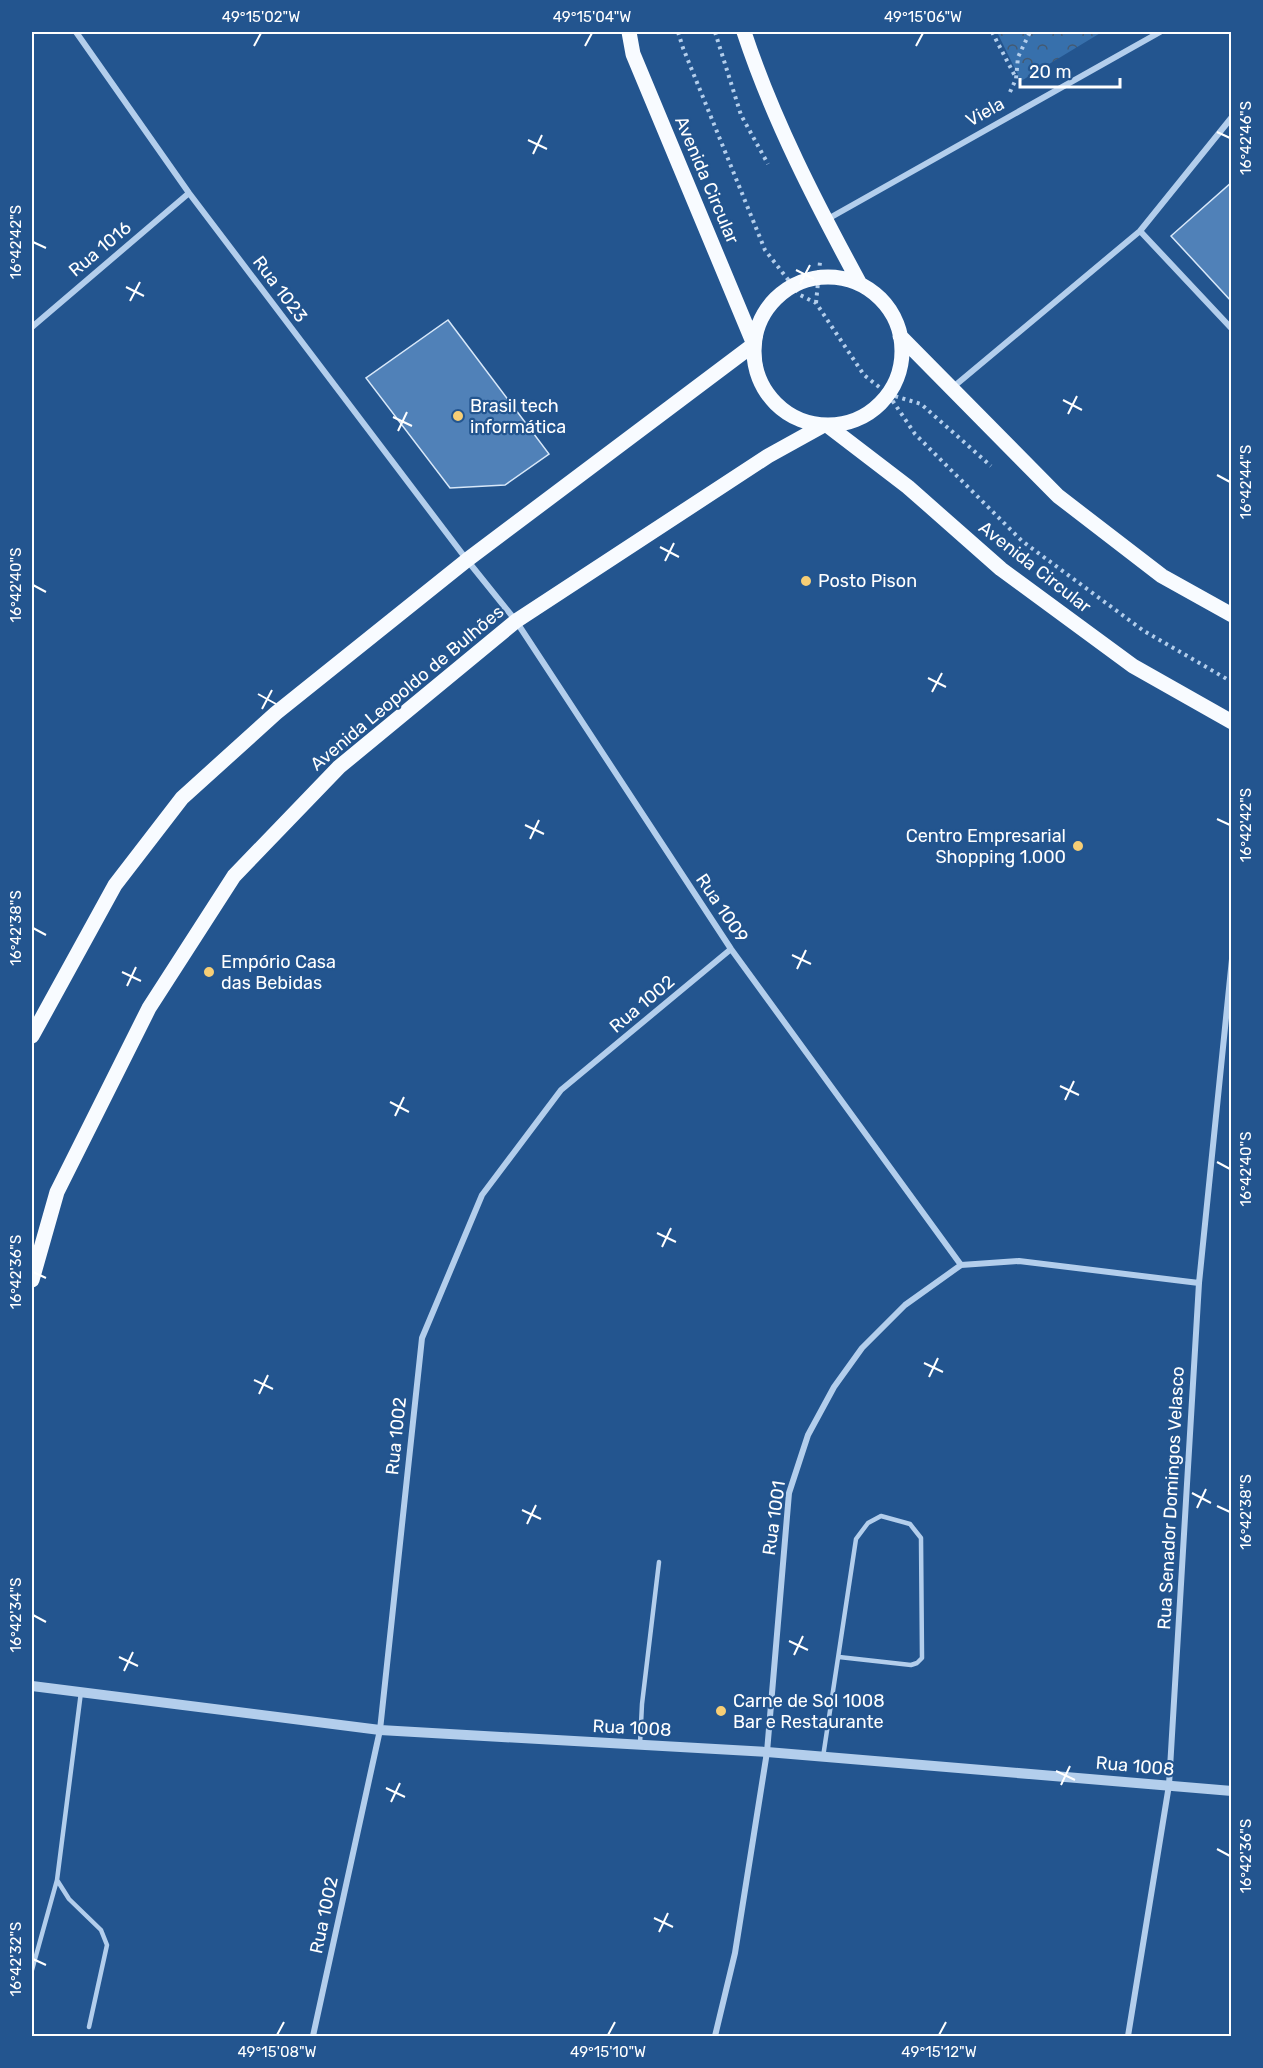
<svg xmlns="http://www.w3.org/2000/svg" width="1263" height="2068" font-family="Rubik,sans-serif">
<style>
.forest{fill:url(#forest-crowns)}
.building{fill:#5081b8;stroke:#d8e8f9;stroke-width:1.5}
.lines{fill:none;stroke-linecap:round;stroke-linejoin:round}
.path{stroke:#b3ceec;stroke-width:4;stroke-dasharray:3 4.5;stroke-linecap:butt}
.service{stroke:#b3ceec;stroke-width:4.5}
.minor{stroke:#b3ceec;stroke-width:6}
.tertiary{stroke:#b3ceec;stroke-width:10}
.primary{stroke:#f8fbff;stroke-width:15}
.ticks{fill:none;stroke:#fff;stroke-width:2}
.poi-dot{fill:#f7ce75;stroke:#23558f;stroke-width:2}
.labels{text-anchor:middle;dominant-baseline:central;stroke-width:4.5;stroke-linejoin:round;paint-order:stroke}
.street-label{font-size:18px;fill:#fff;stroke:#23558f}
.poi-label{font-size:18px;fill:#fff;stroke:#23558f;text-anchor:start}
.neatline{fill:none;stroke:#fff;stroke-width:2}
.ticks-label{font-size:15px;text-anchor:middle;fill:#fff}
</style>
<defs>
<pattern id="forest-crowns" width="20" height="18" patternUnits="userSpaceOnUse" patternTransform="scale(1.5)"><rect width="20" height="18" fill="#3770ac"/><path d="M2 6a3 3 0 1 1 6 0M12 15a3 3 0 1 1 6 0" fill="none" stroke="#445a72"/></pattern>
</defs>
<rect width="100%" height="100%" fill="#23558f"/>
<!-- forest -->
<path class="forest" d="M997 32H1102L1021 81Z"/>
<!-- building -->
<path class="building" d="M1232 182V302L1171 236Z
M448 320 549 454 505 485 450 488 366 378Z"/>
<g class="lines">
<!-- path -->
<path class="path" d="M678 32 683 48 765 250 800 295 816 303 864 375 888 394 915 434 1022 541 1144 631 1232 682
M715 32 741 115 768 164
M992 32 1016 78
M1010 92 1016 79 1018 57 1030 32
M816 303 820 262
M888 394 921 404 991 466"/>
<!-- service -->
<path class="service" d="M81 1692 57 1880 69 1899 101 1930 107 1945 89 2027
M640 1744 642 1704 659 1562
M823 1757 856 1539 868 1523 881 1516 910 1524 921 1538 922 1658 917 1663 911 1665 839 1657
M32 1970 57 1880"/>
<!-- minor -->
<path class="minor" d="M76 32 189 193 467 560 516 621 731 949 961 1265
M826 220 1160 32
M1140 231 1232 329
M32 327 189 193
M952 388 1140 231 1232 117
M313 2036 380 1730 422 1338 482 1195 561 1090 731 949
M715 2036 735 1953 767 1752 789 1493 808 1435 834 1387 862 1348 905 1305 961 1265 1019 1261 1199 1283
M1128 2036 1169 1785 1199 1283 1232 959"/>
<!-- tertiary -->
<path class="tertiary" d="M32 1686 380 1730 767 1752 1232 1791"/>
<!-- primary -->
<path class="primary" d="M629 32 633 54 753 342
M744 32C773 120 816 203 860 284
M754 351a74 74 0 1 1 148 0a74 74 0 1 1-148 0Z
M900 336 1058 496 1162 576 1232 615
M827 425 908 487 1001 569 1133 666 1232 722
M32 1036 115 885 182 798 276 713 467 560 753 345
M32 1280 57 1192 149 1008 234 876 339 767 516 621 768 456 824 425"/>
</g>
<!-- ticks -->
<path class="ticks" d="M254 46 261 33M585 46 592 33M916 46 923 33M1217 132 1230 138M528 140 547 149M533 154 542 135M33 242 46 248M796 270 814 279M800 284 810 265M126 287 144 296M130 301 140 282M1063 400 1082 410M1068 414 1077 396M393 417 412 426M398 431 407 412M1217 475 1230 482M660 547 679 557M665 561 674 543M33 585 46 592M928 678 946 687M932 692 942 673M258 694 276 704M262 709 272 690M1217 819 1230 825M525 825 544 834M530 839 539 820M33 928 46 935M792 955 811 964M797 969 806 950M122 972 141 981M127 986 136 967M1060 1086 1079 1095M1065 1100 1074 1081M390 1102 409 1112M395 1116 404 1097M1217 1162 1230 1169M657 1233 676 1242M662 1247 671 1228M33 1272 46 1278M924 1363 943 1372M929 1377 938 1358M254 1380 273 1389M259 1394 268 1375M1192 1493 1211 1503M1217 1506 1230 1512M1197 1508 1206 1489M522 1510 541 1519M527 1524 536 1505M33 1615 46 1622M789 1641 808 1650M794 1655 803 1636M119 1657 138 1666M124 1671 133 1652M1056 1771 1075 1780M1061 1785 1070 1766M386 1788 405 1797M391 1802 400 1783M1217 1849 1230 1856M654 1918 673 1927M659 1932 668 1913M33 1959 46 1965M277 2035 284 2022M608 2035 615 2022M939 2035 946 2022"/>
<!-- markers -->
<g class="poi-dot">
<circle cx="458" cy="416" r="6"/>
<circle cx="806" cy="581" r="6"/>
<circle cx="1078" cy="846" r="6"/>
<circle cx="209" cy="972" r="6"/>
<circle cx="721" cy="1711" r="6"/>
</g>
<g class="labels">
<!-- street labels -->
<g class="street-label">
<text transform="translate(985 112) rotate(-29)">Viela</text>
<text transform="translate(707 180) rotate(67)">Avenida Circular</text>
<text transform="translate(100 249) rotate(-40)">Rua 1016</text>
<text transform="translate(280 289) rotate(53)">Rua 1023</text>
<text transform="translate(1035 567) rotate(38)">Avenida Circular</text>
<text transform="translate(407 688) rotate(-40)">Avenida Leopoldo de Bulhões</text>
<text transform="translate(722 908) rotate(56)">Rua 1009</text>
<text transform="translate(642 1004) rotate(-40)">Rua 1002</text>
<text transform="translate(396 1436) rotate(-84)">Rua 1002</text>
<text transform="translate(1171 1498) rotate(-87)">Rua Senador Domingos Velasco</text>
<text transform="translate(774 1518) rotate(-82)">Rua 1001</text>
<text transform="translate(632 1728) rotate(3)">Rua 1008</text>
<text transform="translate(1135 1766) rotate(5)">Rua 1008</text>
<text transform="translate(324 1915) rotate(-78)">Rua 1002</text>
</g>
<!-- poi labels -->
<g class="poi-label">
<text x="470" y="406">Brasil tech<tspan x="470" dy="21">informática</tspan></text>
<text x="818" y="581">Posto Pison</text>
<text x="1066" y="836" text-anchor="end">Centro Empresarial<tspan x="1066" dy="21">Shopping 1.000</tspan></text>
<text x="221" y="962">Empório Casa<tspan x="221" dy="21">das Bebidas</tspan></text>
<text x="733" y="1701">Carne de Sol 1008<tspan x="733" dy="21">Bar e Restaurante</tspan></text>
</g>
</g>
<!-- border -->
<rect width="1263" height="2068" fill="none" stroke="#23558f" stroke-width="66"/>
<!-- scale -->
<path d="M1020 78v9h100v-9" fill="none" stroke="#ffffff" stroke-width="3"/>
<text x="1029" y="78" font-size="18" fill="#ffffff" stroke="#23558f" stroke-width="4.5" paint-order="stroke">20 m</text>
<rect x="33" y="33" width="1197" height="2002" class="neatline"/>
<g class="ticks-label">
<text x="261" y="22">49°15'02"W</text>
<text x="592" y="22">49°15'04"W</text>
<text x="923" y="22">49°15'06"W</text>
<text transform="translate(1246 138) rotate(-90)" y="5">16°42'46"S</text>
<text transform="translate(16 242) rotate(-90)" y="5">16°42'42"S</text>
<text transform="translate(1246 482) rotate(-90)" y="5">16°42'44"S</text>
<text transform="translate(16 585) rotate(-90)" y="5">16°42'40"S</text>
<text transform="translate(1246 825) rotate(-90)" y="5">16°42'42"S</text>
<text transform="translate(16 928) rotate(-90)" y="5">16°42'38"S</text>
<text transform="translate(1246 1169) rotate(-90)" y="5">16°42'40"S</text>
<text transform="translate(16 1272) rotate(-90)" y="5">16°42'36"S</text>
<text transform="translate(1246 1512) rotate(-90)" y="5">16°42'38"S</text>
<text transform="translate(16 1615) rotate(-90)" y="5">16°42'34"S</text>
<text transform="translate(1246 1856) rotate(-90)" y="5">16°42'36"S</text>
<text transform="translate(16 1959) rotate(-90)" y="5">16°42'32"S</text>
<text x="277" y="2057">49°15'08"W</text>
<text x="608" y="2057">49°15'10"W</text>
<text x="939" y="2057">49°15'12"W</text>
</g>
</svg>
